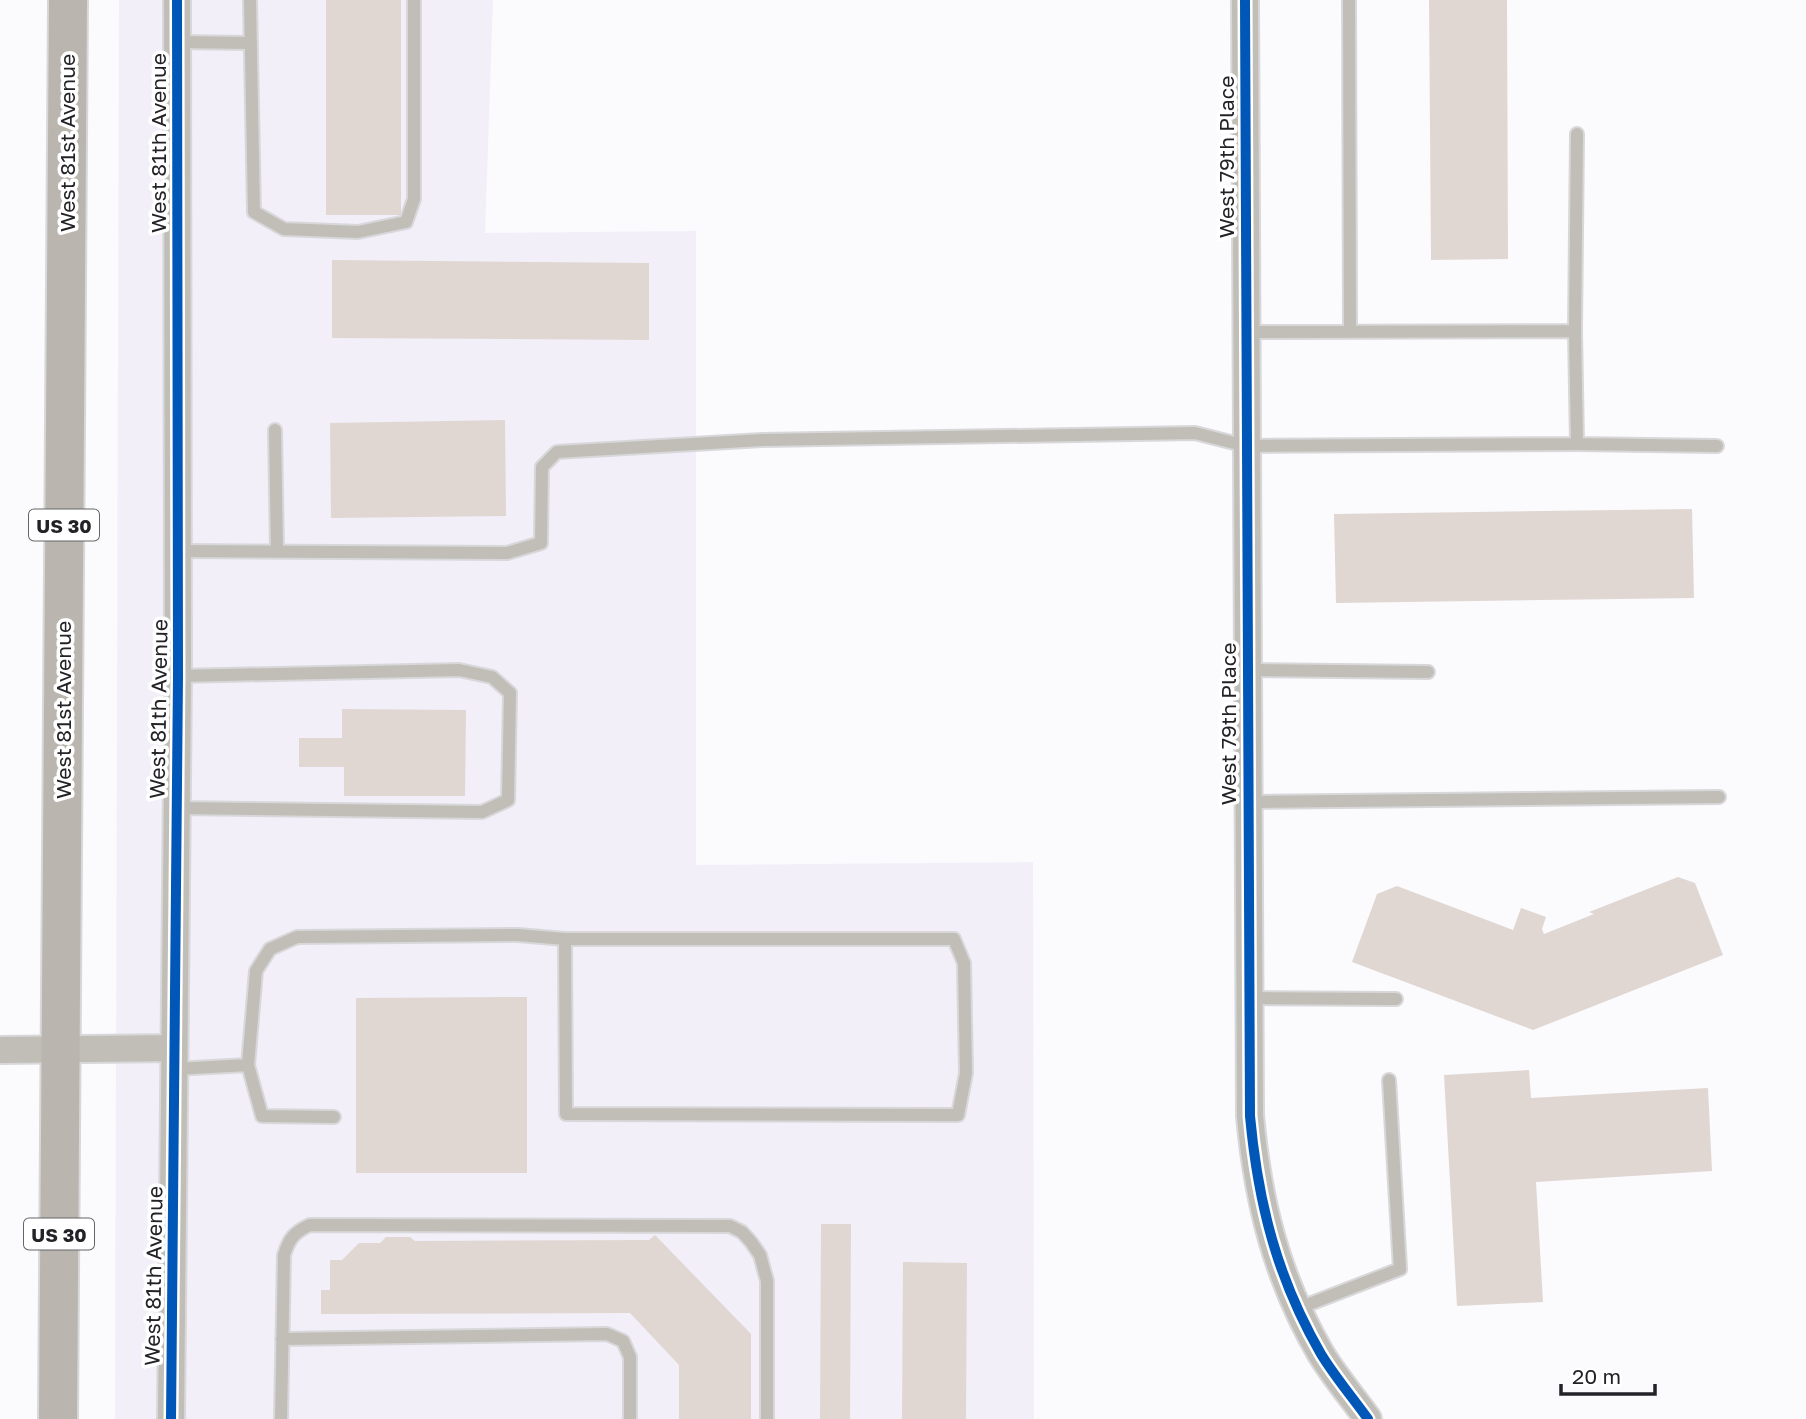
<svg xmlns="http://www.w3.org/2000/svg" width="1806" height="1419" font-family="'Golos Text',sans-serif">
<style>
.built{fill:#f2eff9}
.building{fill:#e0d7d3}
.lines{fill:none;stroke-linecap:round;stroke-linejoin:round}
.service-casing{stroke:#d8d8da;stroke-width:16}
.minor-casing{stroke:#d8d8da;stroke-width:30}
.primary-casing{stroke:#d8d8da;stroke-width:42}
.service{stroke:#c1beb7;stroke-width:12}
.minor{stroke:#c1beb7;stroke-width:26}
.primary{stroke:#bab6af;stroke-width:38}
.cycleway-casing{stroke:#fff;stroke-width:15}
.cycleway{stroke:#0057b8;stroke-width:10}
.labels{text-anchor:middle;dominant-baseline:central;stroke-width:7;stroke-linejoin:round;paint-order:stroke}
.shield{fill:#fff;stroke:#656468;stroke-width:2}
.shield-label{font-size:19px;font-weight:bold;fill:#232227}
.street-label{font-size:21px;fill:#232227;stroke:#fff}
</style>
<rect width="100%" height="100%" fill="#fbfafd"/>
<!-- built -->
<path class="built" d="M119 0H493L485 233 696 231V865L1033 862 1034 1419H115Z"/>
<!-- building -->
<path class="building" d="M326 0H401V215H326Z
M1429 0H1507L1508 259 1431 260Z
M332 260 649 263V340L332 338Z
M505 420 506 516 331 518 330 423Z
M1692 509 1694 598 1336 603 1334 514Z
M342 709 466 710 465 796H344V767H299V738H342Z
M1678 877 1695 883 1723 955 1533 1030 1352 962 1377 894 1397 886 1513 930 1521 908 1546 917 1542 929 1544 934 1594 914 1589 912Z
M527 997V1173H356V998Z
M1529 1070 1531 1098 1708 1088 1712 1171 1536 1182 1543 1302 1457 1306 1444 1075Z
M821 1224H851L850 1419H820Z
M655 1235 751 1334V1419H679V1365L630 1313 321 1314V1290H330V1260H342L359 1243H380L386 1237H410L415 1241 649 1240Z
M903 1262 967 1263 966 1419H902Z"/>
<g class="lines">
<defs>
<path id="service" d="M250 0 254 212 284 229 358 232 406 222 414 199V0
M1349 0 1350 331
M177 42 250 43
M1577 134 1575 331 1577 444
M1246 332 1575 331
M275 430 277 551
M178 551 507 553 541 543 542 467 557 452 762 440 1195 433 1246 446 1577 444 1717 446
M1247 670 1428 672
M1248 802 1719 797
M176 808 482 812 508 800 510 693 492 677 459 670 178 676
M1248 998 1396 999
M248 1065 262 1116 334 1117
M174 1069 248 1065 256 971 270 949 297 937 518 935 565 939 566 1114 958 1115 966 1073 964 963 954 939H565
M1299 1308 1400 1269 1389 1080
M282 1339 607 1334 623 1341 630 1357V1419
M281 1419 284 1255C289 1239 294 1232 310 1225L730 1226 742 1232 751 1242 760 1255 767 1281V1419"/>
<path id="minor" d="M1245 0 1250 1116C1258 1203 1277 1278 1321 1354 1335 1377 1353 1398 1368 1419
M0 1050 174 1048
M171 1419 178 676 177 0"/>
<path id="primary" d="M58 1419 68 0"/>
</defs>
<!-- service casing -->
<use href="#service" class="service-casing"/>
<!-- minor casing -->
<use href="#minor" class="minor-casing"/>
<!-- primary casing -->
<use href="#primary" class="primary-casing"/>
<!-- service -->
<use href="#service" class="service"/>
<!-- minor -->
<use href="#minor" class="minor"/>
<!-- primary -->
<use href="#primary" class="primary"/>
<defs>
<path id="cycleway" d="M1245 0 1250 1116C1258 1203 1277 1278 1321 1354 1335 1377 1353 1398 1368 1419
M171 1419 178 676 177 0"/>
</defs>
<!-- cycleway casing -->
<use href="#cycleway" class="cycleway-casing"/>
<!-- cycleway -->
<use href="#cycleway" class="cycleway"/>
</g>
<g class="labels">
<!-- shield labels -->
<g class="shield">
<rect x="29" y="509.5" width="70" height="31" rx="5"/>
<rect x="24" y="1218.5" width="70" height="31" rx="5"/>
</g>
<g class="shield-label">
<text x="64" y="525">US 30</text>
<text x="59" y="1234">US 30</text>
</g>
<!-- street labels -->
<g class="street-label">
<text transform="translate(67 143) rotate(-90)">West 81st Avenue</text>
<text transform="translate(158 143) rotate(-90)">West 81th Avenue</text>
<text transform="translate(1226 157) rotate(-90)">West 79th Place</text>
<text transform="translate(158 709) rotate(-89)">West 81th Avenue</text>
<text transform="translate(63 710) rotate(-90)">West 81st Avenue</text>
<text transform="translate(1228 724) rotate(-90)">West 79th Place</text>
<text transform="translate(153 1276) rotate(-89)">West 81th Avenue</text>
</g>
</g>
<!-- scale -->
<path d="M1561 1384v10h94v-10" fill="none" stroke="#232227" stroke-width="3.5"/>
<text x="1572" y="1384" font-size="21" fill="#232227" stroke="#ffffff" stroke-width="5" paint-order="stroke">20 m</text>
</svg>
